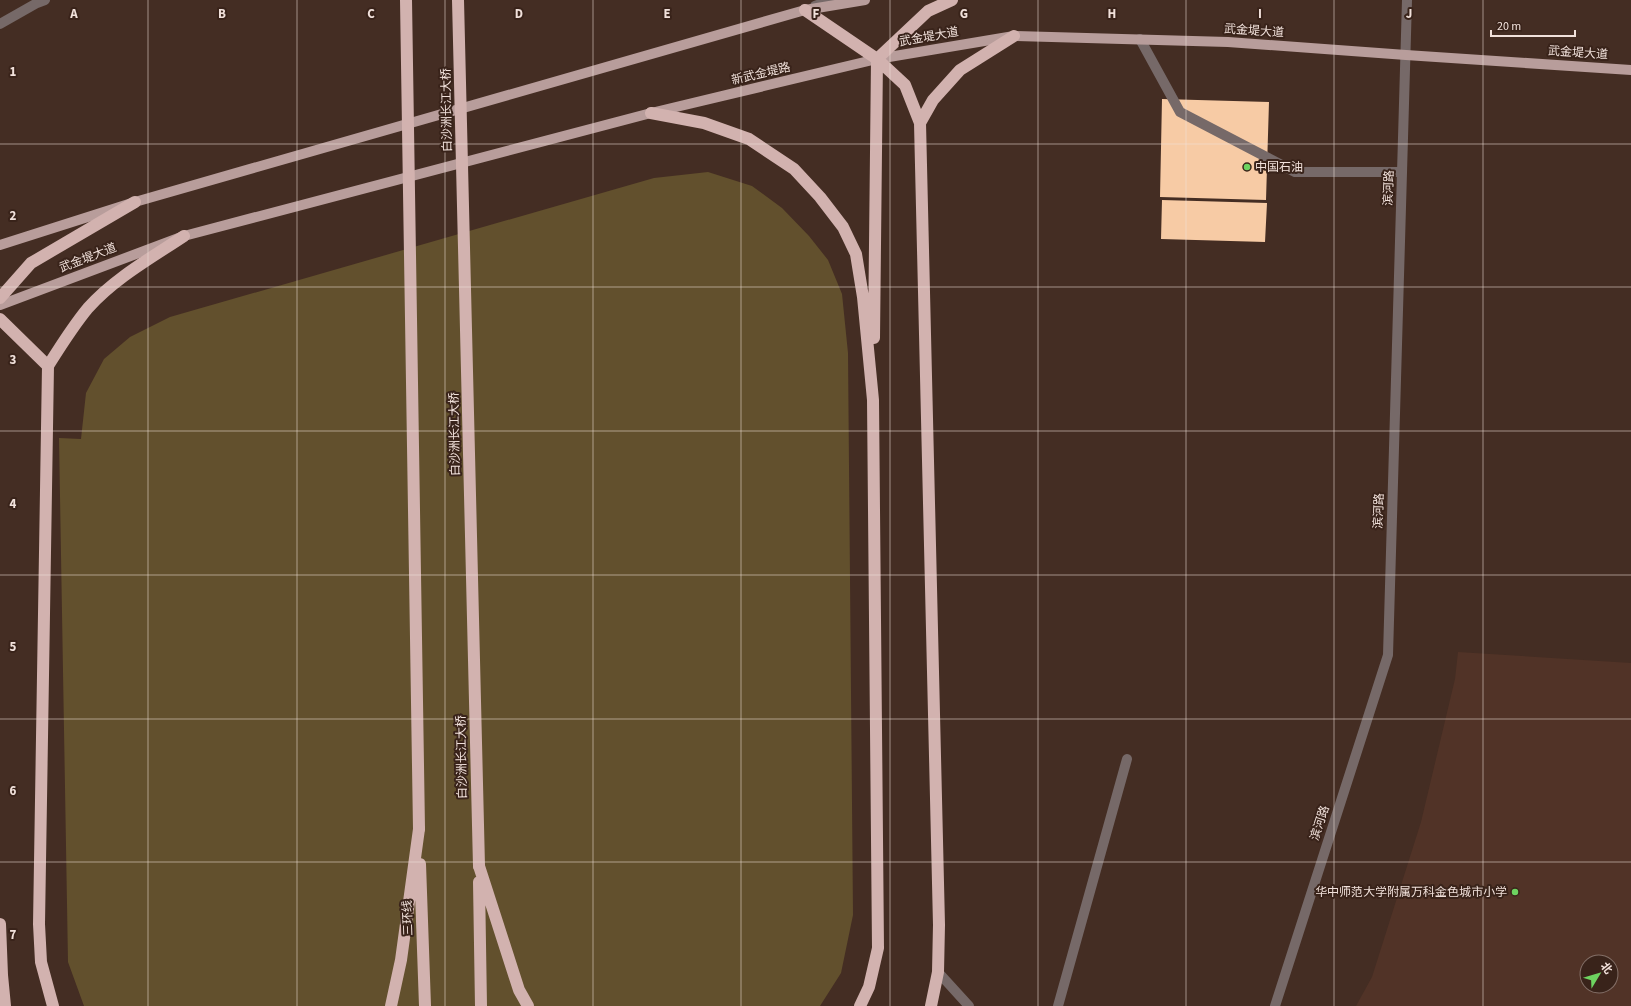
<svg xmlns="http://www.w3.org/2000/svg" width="1631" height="1006" font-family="'Source Sans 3','Noto Sans SC',sans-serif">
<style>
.built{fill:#513327;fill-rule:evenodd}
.green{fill:#62502d}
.building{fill:#f7cba5}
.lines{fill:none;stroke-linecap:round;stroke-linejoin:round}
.minor{stroke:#766968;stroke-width:10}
.major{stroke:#b89d9b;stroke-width:10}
.highway{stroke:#d2b2af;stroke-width:12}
.highway-bridge{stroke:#d2b2af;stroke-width:12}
.grid{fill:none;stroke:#f1e1db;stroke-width:1;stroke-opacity:0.55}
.poi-dot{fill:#6ed360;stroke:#39231a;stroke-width:1.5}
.labels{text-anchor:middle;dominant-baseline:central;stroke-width:4;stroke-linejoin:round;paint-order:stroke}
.street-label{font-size:12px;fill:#f1e1db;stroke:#39231a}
.poi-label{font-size:12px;fill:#f1e1db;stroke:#39231a;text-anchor:start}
.grid-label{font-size:13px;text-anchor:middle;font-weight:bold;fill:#f1e1db;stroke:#39231a;stroke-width:4;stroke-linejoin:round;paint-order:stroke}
</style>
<rect width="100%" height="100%" fill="#442d23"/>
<!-- built -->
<path class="built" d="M1458 652 1631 663V1006H1356L1372 977 1421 822 1455 679ZM1587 962H1611V986H1587Z"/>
<!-- green -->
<path class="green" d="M708 172 752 186 782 208 809 236 828 260 842 294 848 353 853 915 841 973 820 1006H84L68 962 59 438 81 439 86 393 104 359 130 337 170 317 654 178Z"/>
<!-- building -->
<path class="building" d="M1162 99 1269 102 1266 200 1160 197Z
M1162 200 1267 203 1265 242 1161 239Z"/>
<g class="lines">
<!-- minor -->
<path class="minor" d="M815 6 830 0
M0 24 37 3 45 0
M1140 39 1180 112 1295 172H1402
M938 972 969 1006
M1058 1006 1127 759
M1275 1006 1388 655 1407 0"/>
<!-- major -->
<path class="major" d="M0 245 135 202 805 10 865 0
M0 305 184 236 651 113 877 59 1014 36 1228 42 1406 55 1631 70"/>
<!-- highway -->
<path class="highway" d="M805 10 877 59 905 85 920 123 939 925 938 972 931 1006
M651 113 704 123 749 139 794 169 820 197 843 227 856 254 863 297 873 400 878 948 869 987 860 1006
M920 123 933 100 960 70 1014 36
M0 298 31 263 135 202
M0 319 48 366
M874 338 877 59 928 11 952 0
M420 864 425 1006
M479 866 519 990 528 1006
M479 882 481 1006
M0 924 2 975 5 1006
M53 1006 41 962 39 924 48 366C60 347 73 326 88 308 115 278 151 258 184 236
M391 1006 401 960 419 829"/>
<!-- highway-bridge -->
<path class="highway-bridge" d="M406 0 419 829
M458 0 479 866"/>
</g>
<!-- grid -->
<path class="grid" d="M148 0V1006M297 0V1006M445 0V1006M593 0V1006M741 0V1006M890 0V1006M1038 0V1006M1186 0V1006M1334 0V1006M1483 0V1006M0 144H1631M0 287H1631M0 431H1631M0 575H1631M0 719H1631M0 862H1631"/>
<!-- markers -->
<g class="poi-dot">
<circle cx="1247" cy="167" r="4"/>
<circle cx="1515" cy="892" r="4"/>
</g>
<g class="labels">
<!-- street labels -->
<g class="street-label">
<text transform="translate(1254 31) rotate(4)">武金堤大道</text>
<text transform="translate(929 37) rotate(-10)">武金堤大道</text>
<text transform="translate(1578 53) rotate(4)">武金堤大道</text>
<text transform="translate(761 74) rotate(-13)">新武金堤路</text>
<text transform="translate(447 110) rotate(-91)">白沙洲长江大桥</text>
<text transform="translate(1389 188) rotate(-88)">滨河路</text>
<text transform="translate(88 258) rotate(-21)">武金堤大道</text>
<text transform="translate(455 434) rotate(-91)">白沙洲长江大桥</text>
<text transform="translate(1379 511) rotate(-88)">滨河路</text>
<text transform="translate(462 757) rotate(-91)">白沙洲长江大桥</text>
<text transform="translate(1320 823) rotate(-72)">滨河路</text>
<text transform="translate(408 918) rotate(-92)">三环线</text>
</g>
<!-- poi labels -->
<g class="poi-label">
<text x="1255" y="167">中国石油</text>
<text x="1507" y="892" text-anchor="end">华中师范大学附属万科金色城市小学</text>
</g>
</g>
<g class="grid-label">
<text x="74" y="18">A</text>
<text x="222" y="18">B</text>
<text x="371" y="18">C</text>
<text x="519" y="18">D</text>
<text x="667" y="18">E</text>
<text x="816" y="18">F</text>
<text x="964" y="18">G</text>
<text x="1112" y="18">H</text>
<text x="1260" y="18">I</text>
<text x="1409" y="18">J</text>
<text x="13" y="76">1</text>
<text x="13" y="220">2</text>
<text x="13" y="364">3</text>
<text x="13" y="508">4</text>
<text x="13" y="651">5</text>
<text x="13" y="795">6</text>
<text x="13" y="939">7</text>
</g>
<!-- north arrow -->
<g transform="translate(1599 974) rotate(52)"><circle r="19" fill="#39231a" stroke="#836f67"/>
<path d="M0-3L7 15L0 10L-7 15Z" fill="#6ed360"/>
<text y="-6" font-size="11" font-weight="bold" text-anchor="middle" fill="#f1e1db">北</text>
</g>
<!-- scale -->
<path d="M1491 30v6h84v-6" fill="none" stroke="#f1e1db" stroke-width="2"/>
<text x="1497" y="30" font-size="12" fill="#f1e1db" stroke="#39231a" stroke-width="3" paint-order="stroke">20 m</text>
</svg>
